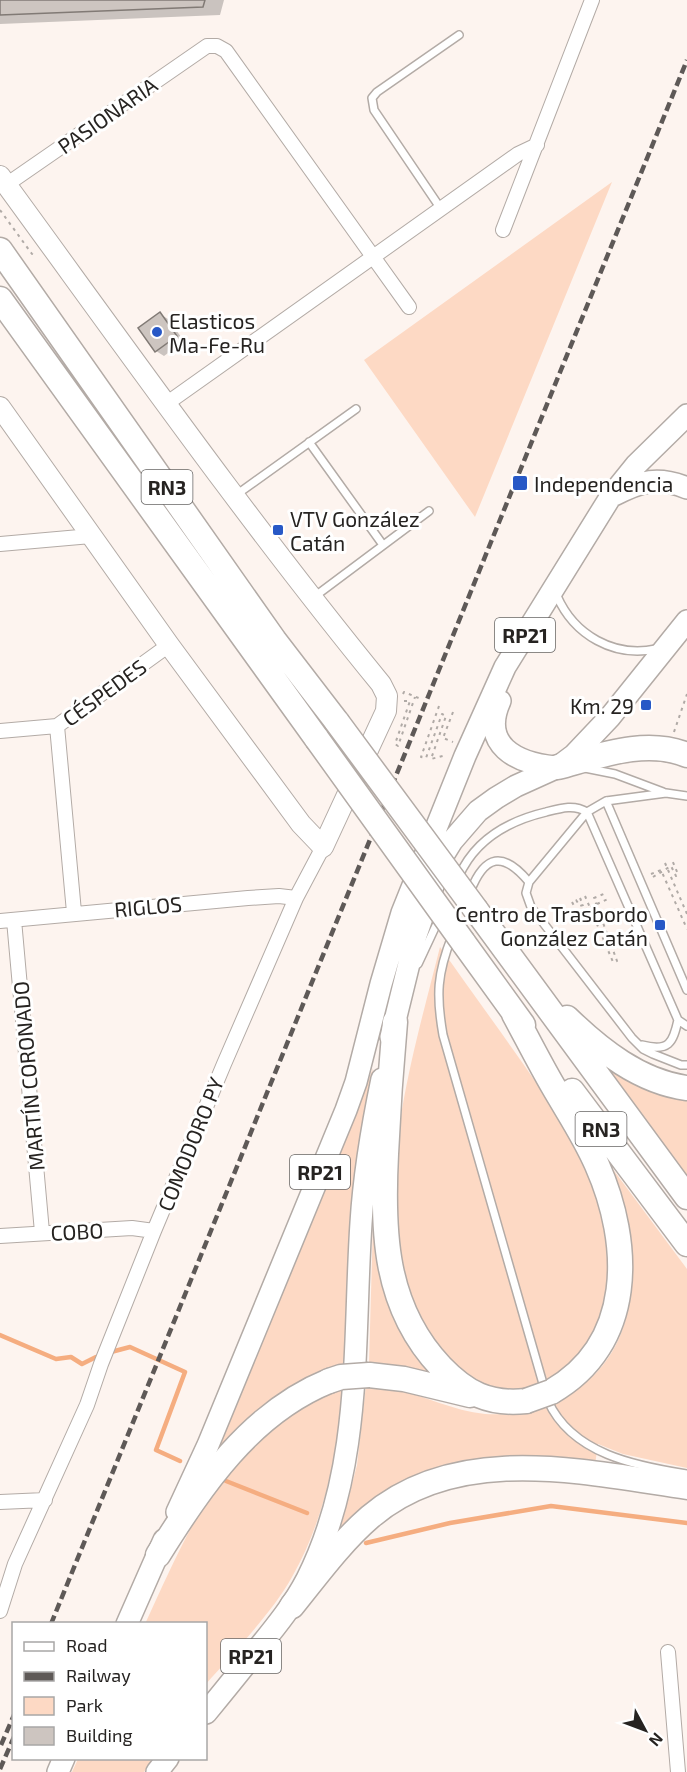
<svg xmlns="http://www.w3.org/2000/svg" width="687" height="1772" font-family="'Exo 2',sans-serif">
<style>
.green{fill:#fdd9c4}
.shadow{fill:#0003}
.lines{fill:none;stroke-linecap:round;stroke-linejoin:round}
.stream{stroke:#f5ad80;stroke-width:4.5}
.building{fill:#cdc5c0;stroke:#817a75;stroke-width:1.5}
.lane-casing{stroke:#b3aba6;stroke-width:10}
.street-casing{stroke:#b3aba6;stroke-width:16}
.secondary-casing{stroke:#b3aba6;stroke-width:22}
.primary-casing{stroke:#b3aba6;stroke-width:24}
.highway-casing{stroke:#b3aba6;stroke-width:27}
.path{stroke:#b0aaa6;stroke-width:2;stroke-dasharray:3 4.5;stroke-linecap:butt}
.lane{stroke:#fff;stroke-width:7}
.street{stroke:#fff;stroke-width:14}
.secondary{stroke:#fff;stroke-width:20}
.primary{stroke:#fff;stroke-width:21}
.highway{stroke:#fff;stroke-width:24}
.rail{stroke:#5e5957;stroke-width:4.5;stroke-dasharray:9 4.5;stroke-linecap:butt}
.highway-bridge-casing{stroke:#b3aba6;stroke-width:27;stroke-linecap:butt}
.path-bridge{stroke:#b0aaa6;stroke-width:2;stroke-dasharray:3 4.5;stroke-linecap:butt}
.highway-bridge{stroke:#fff;stroke-width:24}
.poi-dot{fill:#2758c6;stroke:#fff;stroke-width:2}
.labels{text-anchor:middle;dominant-baseline:central;stroke-width:6;stroke-linejoin:round;paint-order:stroke}
.shield{fill:#fff;stroke:#676564;stroke-width:1.5}
.shield-label{font-size:20px;font-weight:bold;fill:#262321}
.street-label{font-size:21px;fill:#262321;stroke:#fff}
.poi-label{font-size:21px;fill:#262321;stroke:#fff;text-anchor:start}
</style>
<rect width="100%" height="100%" fill="#fdf4ef"/>
<!-- green -->
<path class="green" d="M612 182 475 517 364 360Z
M440 947C466 984 493 1021 519 1058 549 1101 581 1144 596 1195 606 1231 612 1273 603 1310 598 1327 577 1365 561 1375 554 1380 531 1390 523 1392 516 1393 503 1392 497 1390 472 1385 453 1365 439 1347 418 1322 402 1289 398 1257 382 1153 415 1047 440 947Z
M591 1058 628 1081 658 1093 687 1097V1186Z
M373 1068 354 1197 344 1366C293 1375 251 1412 218 1450Z
M612 1168 687 1269V1468L623 1454 598 1444 595 1465 507 1461 339 1534 357 1465 366 1385C375 1387 384 1387 393 1389 424 1395 453 1411 485 1414 514 1416 544 1410 568 1395 605 1374 627 1336 630 1294 631 1278 627 1260 625 1244 623 1218 620 1194 612 1168Z
M374 1188 434 1376 398 1367 369 1363Z
M344 1389C337 1454 325 1519 292 1577 272 1613 233 1653 206 1684V1624H145C185 1538 216 1457 302 1408 316 1400 329 1393 344 1389Z
M78 1759H155L144 1772H72Z"/>
<!-- shadow -->
<path class="shadow" d="M0 0H224L220 15 0 24Z
M160 314 168 319 184 341 164 356 156 351Z"/>
<g class="lines">
<!-- stream -->
<path class="stream" d="M0 1335 56 1359 71 1357 82 1364 96 1357
M111 1352 130 1347 185 1372 156 1450 180 1461
M226 1481 307 1513
M366 1543 450 1523 551 1506 687 1523"/>
</g>
<!-- building -->
<path class="building" d="M0 0H205L203 7 0 15Z
M160 312 177 336 155 352 138 328Z"/>
<g class="lines">
<defs>
<path id="lane" d="M441 209 374 110 372 98 377 92 459 35
M309 442 383 545
M236 495 356 409
M557 596C574 635 614 658 656 649
M314 597 429 511
M585 768 615 774 663 792
M687 796 666 793 606 801 587 812 529 882 526 893 531 907 632 1038 643 1049 653 1054 681 1065H687
M606 801 687 990
M459 876C475 840 508 821 546 812 561 808 574 804 587 812L678 1020 687 1026
M470 892C485 854 503 851 529 882
M452 936C437 974 436 995 443 1035L548 1401C572 1454 636 1466 687 1474
M418 964 439 919
M642 1045C669 1052 673 1043 678 1020"/>
<path id="street" d="M6 185 207 46H217L226 51 409 307
M503 230 592 0
M166 404 518 154 537 145
M0 544 91 536
M57 726 74 912
M0 731 57 726 169 645
M14 920 42 1232
M0 921 248 898 279 896 296 898
M0 1236 132 1228 154 1231
M0 1502 45 1500
M0 1611 15 1564 87 1405 101 1364 154 1231 224 1064 296 898 323 847
M668 1652 678 1772"/>
<path id="secondary" d="M0 176C125 347 247 520 381 684L387 696 386 711 323 847 301 824 169 645 0 407"/>
<path id="primary" d="M614 495C641 481 658 476 687 488
M500 701C480 745 516 763 555 767
M391 1037 416 935 444 854 452 841 478 811 496 798 516 786 558 767 574 755 610 717 687 621
M177 1512 208 1445 346 1110 356 1082 381 984 402 913 465 756 505 667 611 496 636 465 687 415
M127 1624 164 1540
M206 1713C224 1691 242 1669 260 1646 277 1625 294 1604 307 1579 363 1468 353 1343 361 1223 364 1174 372 1127 382 1079
M58 1772 64 1758
M157 1772 168 1758"/>
<path id="highway" d="M0 250 274 640 337 722
M0 299 317 739
M558 767C599 756 646 738 687 755
M476 910 687 1197
M463 942 523 1025
M514 1014C527 1038 539 1062 553 1086 568 1112 585 1137 597 1165 632 1244 635 1344 551 1392
M567 1018C600 1050 640 1082 687 1088
M395 1022C391 1066 388 1110 386 1154 382 1231 384 1307 441 1367 466 1393 489 1405 526 1401
M572 1091 687 1244
M369 1375 404 1379 470 1395
M158 1555C202 1485 250 1413 329 1381
M292 1606C317 1575 341 1542 370 1517 458 1442 584 1472 687 1487"/>
</defs>
<!-- lane casing -->
<use href="#lane" class="lane-casing"/>
<!-- street casing -->
<use href="#street" class="street-casing"/>
<!-- secondary casing -->
<use href="#secondary" class="secondary-casing"/>
<!-- primary casing -->
<use href="#primary" class="primary-casing"/>
<!-- highway casing -->
<use href="#highway" class="highway-casing"/>
<!-- path -->
<path class="path" d="M0 210 32 254 34 251
M403 694 404 692 421 699
M404 701H410L395 744 398 746 415 697
M439 706 421 757 426 758 442 714 446 716 431 759 446 755
M453 712 443 738 453 742
M674 732 687 694
M665 863 687 914
M651 874 661 870 687 929
M653 877 671 866 676 876 678 874 672 860
M585 896 613 962 617 961 594 898 606 893
M580 898 583 905 580 906 576 900 572 902 578 913 584 910
M597 904 608 899"/>
<!-- lane -->
<use href="#lane" class="lane"/>
<!-- street -->
<use href="#street" class="street"/>
<!-- secondary -->
<use href="#secondary" class="secondary"/>
<!-- primary -->
<use href="#primary" class="primary"/>
<!-- highway -->
<use href="#highway" class="highway"/>
<!-- rail -->
<path class="rail" d="M51 1624 687 60
M1 1745 14 1715
M0 1769 14 1737"/>
<defs>
<path id="highway-bridge" d="M337 722 476 910
M317 739 463 942
M329 1381 341 1377 369 1375
M526 1401 551 1392"/>
</defs>
<!-- highway-bridge casing -->
<use href="#highway-bridge" class="highway-bridge-casing"/>
<!-- path-bridge -->
<path class="path-bridge" d="M584 910 597 904"/>
<!-- highway-bridge -->
<use href="#highway-bridge" class="highway-bridge"/>
</g>
<!-- markers -->
<g class="poi-dot">
<circle cx="157" cy="332" r="6"/>
<rect x="512" y="475" width="16" height="16" rx="3"/>
<rect x="272" y="524" width="12" height="12" rx="3"/>
<rect x="640" y="699" width="12" height="12" rx="3"/>
<rect x="654" y="919" width="12" height="12" rx="3"/>
</g>
<g class="labels">
<!-- shield labels -->
<g class="shield">
<rect x="141.5" y="470" width="51" height="34" rx="4.5"/>
<rect x="495" y="618" width="60" height="34" rx="4.5"/>
<rect x="575.5" y="1112" width="51" height="34" rx="4.5"/>
<rect x="290" y="1155" width="60" height="34" rx="4.5"/>
<rect x="221" y="1639" width="60" height="34" rx="4.5"/>
</g>
<g class="shield-label">
<text x="167" y="487">RN3</text>
<text x="525" y="635">RP21</text>
<text x="601" y="1129">RN3</text>
<text x="320" y="1172">RP21</text>
<text x="251" y="1656">RP21</text>
</g>
<!-- street labels -->
<g class="street-label">
<text transform="translate(107 115) rotate(-35)">PASIONARIA</text>
<text transform="translate(104 692) rotate(-36)">CÉSPEDES</text>
<text transform="translate(148 906) rotate(-5)">RIGLOS</text>
<text transform="translate(28 1076) rotate(-95)">MARTÍN CORONADO</text>
<text transform="translate(190 1144) rotate(-68)">COMODORO PY</text>
<text transform="translate(77 1231) rotate(-3)">COBO</text>
</g>
<!-- poi labels -->
<g class="poi-label">
<text x="169" y="320">Elasticos<tspan x="169" dy="24">Ma-Fe-Ru</tspan></text>
<text x="534" y="483">Independencia</text>
<text x="290" y="518">VTV González<tspan x="290" dy="24">Catán</tspan></text>
<text x="634" y="705" text-anchor="end">Km. 29</text>
<text x="648" y="913" text-anchor="end">Centro de Trasbordo<tspan x="648" dy="24">González Catán</tspan></text>
</g>
</g>
<!-- legend -->
<rect x="12" y="1622" width="195" height="138" fill="#ffffff" stroke="#a8a7a6" stroke-width="1.5"/>
<rect x="24" y="1642" width="30" height="9" fill="#ffffff" stroke="#a8a7a6" stroke-width="1.5"/>
<text x="66" y="1652" font-size="18" fill="#262321">Road</text>
<rect x="24" y="1672" width="30" height="9" fill="#5e5957" stroke="#a8a7a6" stroke-width="1.5"/>
<text x="66" y="1682" font-size="18" fill="#262321">Railway</text>
<rect x="24" y="1697" width="30" height="18" fill="#fdd9c4" stroke="#a8a7a6" stroke-width="1.5"/>
<text x="66" y="1712" font-size="18" fill="#262321">Park</text>
<rect x="24" y="1727" width="30" height="18" fill="#cdc5c0" stroke="#a8a7a6" stroke-width="1.5"/>
<text x="66" y="1742" font-size="18" fill="#262321">Building</text>
<!-- north arrow -->
<g transform="translate(645 1730) rotate(131)" stroke="#ffffff" stroke-width="4.5" paint-order="stroke">
<path d="M0-4.5L10 22L0 15L-10 22Z" fill="#262321"/>
<text y="-9" font-size="16" font-weight="bold" text-anchor="middle" fill="#262321">N</text>
</g>
</svg>
